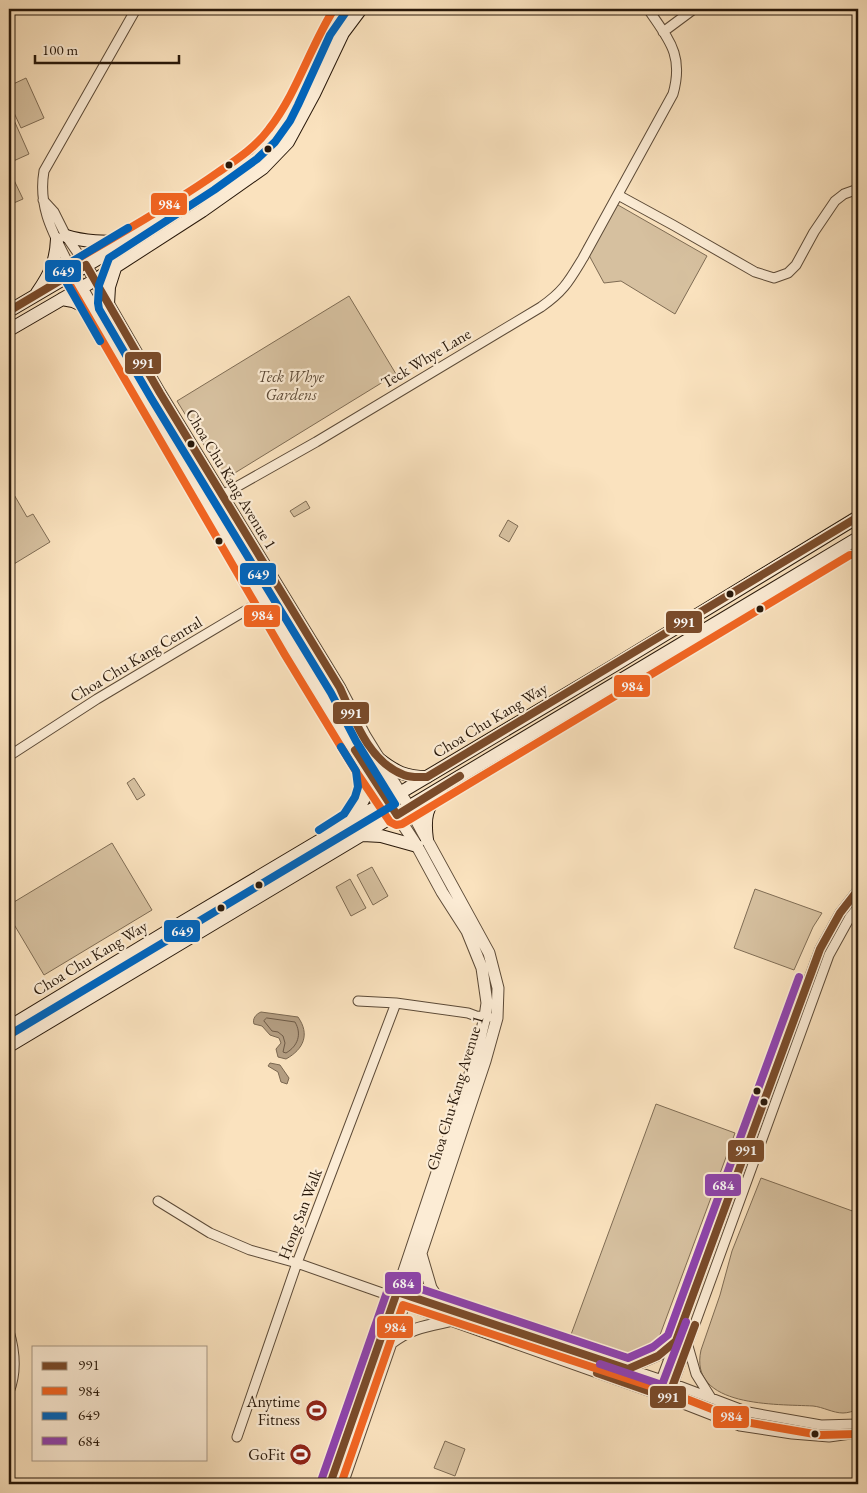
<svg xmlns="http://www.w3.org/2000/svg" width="867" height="1493" font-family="'EB Garamond',serif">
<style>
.green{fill:#d6c09f;stroke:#7f6c54}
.water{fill:#b39d81;stroke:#7b6851}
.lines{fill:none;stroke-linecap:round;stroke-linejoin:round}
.shore{stroke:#6e5a46;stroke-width:1}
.minor-casing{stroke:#5c4a37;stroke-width:11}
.tertiary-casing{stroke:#5c4a37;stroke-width:13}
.secondary-casing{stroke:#28180a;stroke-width:14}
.minor{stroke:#fcecd5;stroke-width:9}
.tertiary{stroke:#fcecd5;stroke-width:11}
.secondary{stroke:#fcecd5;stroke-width:12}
.bus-1-casing{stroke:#fcecd5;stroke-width:11}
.bus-2-casing{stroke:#fcecd5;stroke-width:11}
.bus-3-casing{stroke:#fcecd5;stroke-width:11}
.bus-4-casing{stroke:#fcecd5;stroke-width:11}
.bus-1{stroke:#7a4b2a;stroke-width:8}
.bus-2{stroke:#f26522;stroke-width:8}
.bus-3{stroke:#0065bd;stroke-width:8}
.bus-4{stroke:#8e44ad;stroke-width:8}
.bus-dot{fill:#28180a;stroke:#fcecd5;stroke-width:2}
.labels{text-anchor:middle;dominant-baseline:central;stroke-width:4.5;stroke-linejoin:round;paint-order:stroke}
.street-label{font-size:16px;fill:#28180a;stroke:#fcecd5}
.park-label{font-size:16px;font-style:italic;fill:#5c4a37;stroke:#fcecd5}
.poi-label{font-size:16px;fill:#28180a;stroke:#fcecd5;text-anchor:end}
.line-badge{stroke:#fcecd5;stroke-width:2}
.badge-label{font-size:14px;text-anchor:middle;font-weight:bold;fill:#fff}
</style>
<rect width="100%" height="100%" fill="#fae2be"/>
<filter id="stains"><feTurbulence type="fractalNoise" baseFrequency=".004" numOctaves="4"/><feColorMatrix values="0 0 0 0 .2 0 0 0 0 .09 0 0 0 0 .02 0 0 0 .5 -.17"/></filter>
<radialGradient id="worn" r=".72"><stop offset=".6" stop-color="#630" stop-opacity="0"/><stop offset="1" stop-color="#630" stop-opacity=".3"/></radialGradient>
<!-- green -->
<path class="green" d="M26 78 44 118 21 128 9 102V86Z
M9 109 29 154 9 163Z
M13 178 23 199 9 205V180Z
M611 201 707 256 675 314 621 281 604 283 584 246Z
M349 296 396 374 225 479 177 401Z
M9 486 27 517 33 514 50 542 9 567Z
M306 501 310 508 294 517 290 511Z
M508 520 518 526 509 542 499 536Z
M134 778 145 795 137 800 127 783Z
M112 843 152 910 44 975 9 916V905Z
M372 867 388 896 373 905 357 875Z
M350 879 366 908 351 916 336 887Z
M755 889 822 913 813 927 794 970 734 948Z
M656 1104 735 1133 657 1343C635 1362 625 1356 601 1348 590 1345 580 1342 569 1340Z
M761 1178 858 1213V1410C853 1411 848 1413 843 1413 833 1413 823 1407 813 1406 777 1404 688 1408 701 1350L720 1295 732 1251Z
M445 1441 465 1449 455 1476 434 1468Z"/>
<!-- water -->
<path class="water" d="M261 1012 298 1017C310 1034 304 1049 286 1059L278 1057 276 1049 281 1043 279 1038 270 1035 262 1026 254 1024C252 1019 256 1014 261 1012Z
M270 1063 280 1065 289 1078 287 1084 281 1082 278 1072 268 1066Z"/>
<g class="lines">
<!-- shore -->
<path class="shore" d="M267 1018 295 1022C302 1034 298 1046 286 1053L283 1052 285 1043 283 1036 278 1032 272 1031 264 1021Z"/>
<defs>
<path id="minor" d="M663 32 694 9
M618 195 673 225 755 272 774 278 788 273 796 265 814 232 835 201 844 194 858 189
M43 200 54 212 66 236 86 265
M73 273C57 239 37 211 44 171L136 9
M208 503 316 442 541 307C564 291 569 281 583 258L673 94C684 55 669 40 648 9
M9 756 97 699 280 590
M358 1001 396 1003 468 1013 476 1016 489 1017
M158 1201 210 1233 250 1250 297 1263 385 1294 394 1301 668 1398 740 1426 792 1434 829 1437 858 1433
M402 1294 505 1327 674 1384 748 1412 821 1425 858 1424
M9 1331C15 1351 17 1372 9 1392
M688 1346 696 1374 711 1398
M628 1369 658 1356 675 1342
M656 1394 820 949 840 913 858 890
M668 1398 829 955 850 917 858 907
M237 1437 297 1263 396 1003"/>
<path id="tertiary" d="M86 265 160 393 340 688 365 736 409 807 489 953 498 988 497 1018 485 1061 391 1343 342 1484
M73 273 294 650 366 768 417 846 442 892 467 931 482 968 487 1003 485 1017 475 1059 399 1286 330 1484
M421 1254 431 1288 444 1308
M391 1343C410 1328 426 1326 449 1321"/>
<path id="secondary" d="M66 236C85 242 105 242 125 242
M37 293C50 274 56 262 57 239
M62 299 73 301 96 312
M108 304 109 287 116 265
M9 311 181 210 256 159 268 147 290 116 332 29 346 9
M9 330 95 280 202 211 263 168 288 142 314 94 343 33 361 9
M379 759C396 772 405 777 427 777
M352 819C366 798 368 794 366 768
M363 835 381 836 417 846
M427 840C424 817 426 808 441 790
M9 1027 181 923 615 665 858 517
M9 1046 858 538"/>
</defs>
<!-- minor casing -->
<use href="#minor" class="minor-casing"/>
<!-- tertiary casing -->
<use href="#tertiary" class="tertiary-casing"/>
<!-- secondary casing -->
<use href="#secondary" class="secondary-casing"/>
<!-- minor -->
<use href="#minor" class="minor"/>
<!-- tertiary -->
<use href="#tertiary" class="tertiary"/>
<!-- secondary -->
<use href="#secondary" class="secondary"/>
<defs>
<path id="bus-1" d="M9 311 86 265 160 393 340 688C354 719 369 762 404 775 411 778 419 777 427 777L858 517
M355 750 397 815 460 776
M597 1373 668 1398 695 1325
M330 1484 397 1292 628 1369 658 1356 676 1341 820 949 840 913 858 890"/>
<path id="bus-2" d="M334 9C310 47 297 93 269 129 255 148 236 160 217 173 169 207 117 235 67 265L63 273 285 655 357 773 390 822 396 825 402 824 850 555H858
M341 1484 403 1305 671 1393 745 1422 820 1435 858 1434"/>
<path id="bus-3" d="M100 341 64 278 63 270 68 264 128 228
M319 830 344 814 355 797 358 787 356 771 341 747
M9 1035 395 804 356 741 331 693 151 398 99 309 98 303 99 285 109 258 214 190 257 159 275 142 290 121 298 105 330 35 348 9"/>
<path id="bus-4" d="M600 1364 662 1385 686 1322
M321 1481 388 1289 393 1283 400 1282 628 1358 653 1347 668 1335 799 977"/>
</defs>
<!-- bus-1 casing -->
<use href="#bus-1" class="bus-1-casing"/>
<!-- bus-2 casing -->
<use href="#bus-2" class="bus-2-casing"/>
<!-- bus-3 casing -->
<use href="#bus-3" class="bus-3-casing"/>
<!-- bus-4 casing -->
<use href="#bus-4" class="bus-4-casing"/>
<!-- bus-1 -->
<use href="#bus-1" class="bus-1"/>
<!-- bus-2 -->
<use href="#bus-2" class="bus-2"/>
<!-- bus-3 -->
<use href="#bus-3" class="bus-3"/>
<!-- bus-4 -->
<use href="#bus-4" class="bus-4"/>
</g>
<!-- icons -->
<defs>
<symbol id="stadium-disc" viewBox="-11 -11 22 22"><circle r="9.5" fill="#8f2418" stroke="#fcecd5"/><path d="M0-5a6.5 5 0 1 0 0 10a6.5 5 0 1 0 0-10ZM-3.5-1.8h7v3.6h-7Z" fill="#fff"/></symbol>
</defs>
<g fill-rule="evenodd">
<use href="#stadium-disc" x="304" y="1398" width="25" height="25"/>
<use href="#stadium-disc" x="288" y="1442" width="25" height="25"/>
</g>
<!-- markers -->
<g class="bus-dot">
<circle cx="268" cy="149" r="4.5"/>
<circle cx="229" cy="165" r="4.5"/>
<circle cx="191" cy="444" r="4.5"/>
<circle cx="219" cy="541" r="4.5"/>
<circle cx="730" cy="594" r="4.5"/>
<circle cx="760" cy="609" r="4.5"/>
<circle cx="259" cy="885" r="4.5"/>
<circle cx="221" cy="908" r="4.5"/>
<circle cx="757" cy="1091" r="4.5"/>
<circle cx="764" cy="1102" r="4.5"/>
<circle cx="815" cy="1434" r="4.5"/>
</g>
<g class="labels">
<!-- street labels -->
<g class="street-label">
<text transform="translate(426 358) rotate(-31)">Teck Whye Lane</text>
<text transform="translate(231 479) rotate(59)">Choa Chu Kang Avenue 1</text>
<text transform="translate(136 659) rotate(-31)">Choa Chu Kang Central</text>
<text transform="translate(490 720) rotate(-31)">Choa Chu Kang Way</text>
<text transform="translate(90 958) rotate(-31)">Choa Chu Kang Way</text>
<text transform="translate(455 1093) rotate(-73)">Choa Chu Kang Avenue 1</text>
<text transform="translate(300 1214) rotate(-69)">Hong San Walk</text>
</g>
<!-- park labels -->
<g class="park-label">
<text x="291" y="376">Teck Whye<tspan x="291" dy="18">Gardens</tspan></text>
</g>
<!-- poi labels -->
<g class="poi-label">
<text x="300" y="1401">Anytime<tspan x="300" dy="18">Fitness</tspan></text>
<text x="285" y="1454">GoFit</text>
</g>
</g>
<g class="line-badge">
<rect x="150" y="192" width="38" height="24" rx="5" fill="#f26522"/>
<rect x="44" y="259" width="38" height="24" rx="5" fill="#0065bd"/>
<rect x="124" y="351" width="38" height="24" rx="5" fill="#7a4b2a"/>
<rect x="239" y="562" width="38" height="24" rx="5" fill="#0065bd"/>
<rect x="243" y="604" width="38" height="24" rx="5" fill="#f26522"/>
<rect x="665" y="610" width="38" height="24" rx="5" fill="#7a4b2a"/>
<rect x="613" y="674" width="38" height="24" rx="5" fill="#f26522"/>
<rect x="332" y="701" width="38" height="24" rx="5" fill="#7a4b2a"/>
<rect x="163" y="919" width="38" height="24" rx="5" fill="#0065bd"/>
<rect x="727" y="1139" width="38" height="24" rx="5" fill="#7a4b2a"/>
<rect x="704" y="1173" width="38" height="24" rx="5" fill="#8e44ad"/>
<rect x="384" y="1271" width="38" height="24" rx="5" fill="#8e44ad"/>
<rect x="376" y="1315" width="38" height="24" rx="5" fill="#f26522"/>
<rect x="649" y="1385" width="38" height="24" rx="5" fill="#7a4b2a"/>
<rect x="712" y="1405" width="38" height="24" rx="5" fill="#f26522"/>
</g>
<g class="badge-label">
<text x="169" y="209">984</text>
<text x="63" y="276">649</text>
<text x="143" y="368">991</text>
<text x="258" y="579">649</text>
<text x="262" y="620">984</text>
<text x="684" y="627">991</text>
<text x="632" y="691">984</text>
<text x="351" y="718">991</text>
<text x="182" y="936">649</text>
<text x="746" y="1155">991</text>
<text x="723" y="1190">684</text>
<text x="403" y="1288">684</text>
<text x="395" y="1332">984</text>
<text x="668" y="1402">991</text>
<text x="731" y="1421">984</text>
</g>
<!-- margin -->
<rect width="867" height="1493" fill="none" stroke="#fae2be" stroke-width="30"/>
<rect x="10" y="10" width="847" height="1473" fill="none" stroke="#28180a" stroke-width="2.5"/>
<rect x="15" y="15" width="837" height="1463" fill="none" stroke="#28180a"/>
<!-- legend -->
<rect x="32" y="1346" width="175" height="115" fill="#fcecd5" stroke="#a79784"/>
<rect x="42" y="1362" width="25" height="8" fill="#7a4b2a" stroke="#a79784"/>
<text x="78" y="1370" font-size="15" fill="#28180a">991</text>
<rect x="42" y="1387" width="25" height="8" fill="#f26522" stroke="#a79784"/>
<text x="78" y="1396" font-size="15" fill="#28180a">984</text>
<rect x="42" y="1412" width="25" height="8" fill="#0065bd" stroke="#a79784"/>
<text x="78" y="1420" font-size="15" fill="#28180a">649</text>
<rect x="42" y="1437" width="25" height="8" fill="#8e44ad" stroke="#a79784"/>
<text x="78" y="1446" font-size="15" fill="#28180a">684</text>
<!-- scale -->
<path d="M35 55v8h144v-8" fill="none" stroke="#28180a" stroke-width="2.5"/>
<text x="42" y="55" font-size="15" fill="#28180a" stroke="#fcecd5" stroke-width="4" paint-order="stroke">100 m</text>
<rect width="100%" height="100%" filter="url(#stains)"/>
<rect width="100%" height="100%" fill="url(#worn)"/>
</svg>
